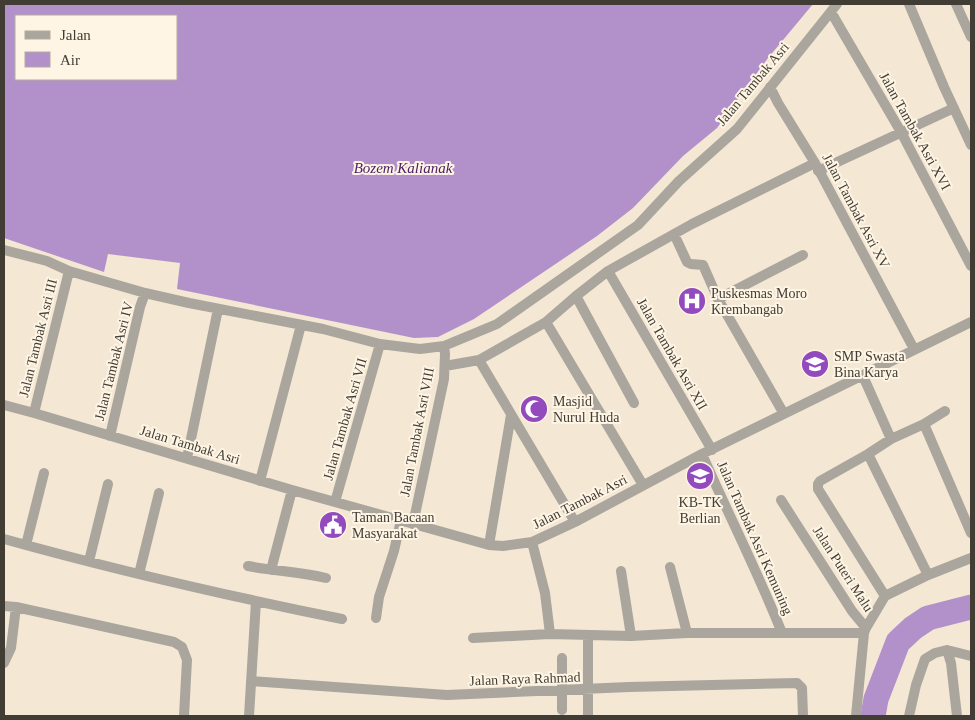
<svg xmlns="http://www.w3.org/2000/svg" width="975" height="720" font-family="Georgia,serif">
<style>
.water{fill:#b290ca;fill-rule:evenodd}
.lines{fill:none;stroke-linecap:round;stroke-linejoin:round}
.river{stroke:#b290ca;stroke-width:25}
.minor{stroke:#aaa59d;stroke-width:10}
.labels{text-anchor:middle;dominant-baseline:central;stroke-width:4;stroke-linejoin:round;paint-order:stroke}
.street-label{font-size:14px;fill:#413c34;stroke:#fff5e5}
.poi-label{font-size:14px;fill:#413c34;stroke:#fff5e5;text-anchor:start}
.water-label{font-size:15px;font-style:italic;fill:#4d2166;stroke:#fff5e5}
</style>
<rect width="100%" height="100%" fill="#f4e7d3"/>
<!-- water -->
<path class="water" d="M4 4H813L768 58 717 128 683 156 633 208 597 236 474 319 438 337 414 338 177 289 180 263 108 254 104 272 4 238ZM16 16H176V79H16Z"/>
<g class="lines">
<!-- river -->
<path class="river" d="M873 716 876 699 898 642 913 628 928 618 971 607"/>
<!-- minor -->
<path class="minor" d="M909 4 944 87 971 145
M956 4 971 37
M831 12 901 132 971 266
M770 87 778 103 815 163 914 349
M818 171 954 108
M674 234 687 262 691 264 703 265 718 299 784 414
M4 250 47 261 69 271 145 293 189 303 323 329 380 344 420 349 444 346 497 324 638 225 679 181 737 129 837 4
M608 271 712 450
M576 296 634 403
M718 299 803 255
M546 322 643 485
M479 360 575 522
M445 366 479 360 546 322 576 296 608 271 692 224 815 163
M863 376 891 439
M4 405 34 413 292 490 489 545 503 546 532 542 575 522 702 454 971 322
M34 413 69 271
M924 424 971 533
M110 436 140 307 145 293
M702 454C728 514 758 572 782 633
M868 454 928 575
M187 458 218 309
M260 481 301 325
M781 500 852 611 866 628 864 633 856 716
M335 502 380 344
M413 524 444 379 445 354 444 346
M4 539C115 570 228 596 342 619
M532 542 545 593 550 634
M26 545 44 473
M489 545 511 415
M89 561 108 484
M248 566C274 571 300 572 326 578
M670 567 687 633
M271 570 292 490
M621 571 631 636
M139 574 159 493
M885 596 818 489V484L820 481 868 454 891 439 924 424 945 411
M4 606 16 607 174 642 182 647 187 660 184 716
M376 618 379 597 394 551 401 520
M866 628 885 596 928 575 971 558
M473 638 550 634 631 636 687 633H864
M947 650 951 663 957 716
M562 658V710
M4 663 11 648 16 607
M251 681 447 695 629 687 797 683 802 688 803 716
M249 716 256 601
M588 716V635
M909 716 916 685 925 659 935 653 947 650 971 656"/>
</g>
<!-- icons -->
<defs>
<symbol id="hospital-disc" viewBox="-11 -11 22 22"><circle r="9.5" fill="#924abd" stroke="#fff5e5"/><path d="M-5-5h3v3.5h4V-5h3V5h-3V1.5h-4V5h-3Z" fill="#fff"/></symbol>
<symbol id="school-disc" viewBox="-11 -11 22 22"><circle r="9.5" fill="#924abd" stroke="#fff5e5"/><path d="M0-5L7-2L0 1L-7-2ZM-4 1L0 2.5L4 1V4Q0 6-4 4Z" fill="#fff"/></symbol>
<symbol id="mosque-disc" viewBox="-11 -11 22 22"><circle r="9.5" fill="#924abd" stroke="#fff5e5"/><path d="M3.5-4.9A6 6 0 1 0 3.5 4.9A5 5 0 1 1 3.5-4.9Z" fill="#fff"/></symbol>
<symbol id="civic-disc" viewBox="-11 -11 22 22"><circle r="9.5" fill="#924abd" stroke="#fff5e5"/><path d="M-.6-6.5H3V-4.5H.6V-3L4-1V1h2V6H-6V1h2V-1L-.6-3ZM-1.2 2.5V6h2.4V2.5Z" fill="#fff"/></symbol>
</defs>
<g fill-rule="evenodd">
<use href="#hospital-disc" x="676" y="285" width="32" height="32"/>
<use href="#school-disc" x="799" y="348" width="32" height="32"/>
<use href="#mosque-disc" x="518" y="393" width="32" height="32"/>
<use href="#school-disc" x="684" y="460" width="32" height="32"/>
<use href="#civic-disc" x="317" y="509" width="32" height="32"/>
</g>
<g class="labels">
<!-- street labels -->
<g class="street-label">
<text transform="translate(753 84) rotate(-50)">Jalan Tambak Asri</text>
<text transform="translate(915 131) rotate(61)">Jalan Tambak Asri XVI</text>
<text transform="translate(856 211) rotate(62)">Jalan Tambak Asri XV</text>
<text transform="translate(38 338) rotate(-76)">Jalan Tambak Asri III</text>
<text transform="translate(672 354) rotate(60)">Jalan Tambak Asri XII</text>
<text transform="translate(114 361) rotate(-76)">Jalan Tambak Asri IV</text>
<text transform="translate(345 419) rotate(-74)">Jalan Tambak Asri VII</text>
<text transform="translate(417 432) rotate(-79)">Jalan Tambak Asri VIII</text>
<text transform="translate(190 445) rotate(17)">Jalan Tambak Asri</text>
<text transform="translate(580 502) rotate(-27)">Jalan Tambak Asri</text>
<text transform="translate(755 538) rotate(66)">Jalan Tambak Asri Kemuning</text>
<text transform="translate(843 569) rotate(57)">Jalan Puteri Malu</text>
<text transform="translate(525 679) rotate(-2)">Jalan Raya Rahmad</text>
</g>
<!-- poi labels -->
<g class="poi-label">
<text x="711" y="293">Puskesmas Moro<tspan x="711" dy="16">Krembangab</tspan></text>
<text x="834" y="356">SMP Swasta<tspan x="834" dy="16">Bina Karya</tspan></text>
<text x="553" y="401">Masjid<tspan x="553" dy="16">Nurul Huda</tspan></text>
<text x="700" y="502" text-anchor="middle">KB-TK<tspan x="700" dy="16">Berlian</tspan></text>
<text x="352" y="517">Taman Bacaan<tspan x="352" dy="16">Masyarakat</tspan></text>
</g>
<!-- water labels -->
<g class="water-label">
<text x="403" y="168">Bozem Kalianak</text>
</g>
</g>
<!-- border -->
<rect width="975" height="720" fill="none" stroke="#413c34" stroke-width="10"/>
<!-- legend -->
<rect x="15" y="15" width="162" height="65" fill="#fff5e5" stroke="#b3ab9e"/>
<rect x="25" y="31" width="25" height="8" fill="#aaa59d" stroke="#b3ab9e"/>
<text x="60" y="40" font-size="15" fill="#413c34">Jalan</text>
<rect x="25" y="52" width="25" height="15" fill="#b290ca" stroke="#b3ab9e"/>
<text x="60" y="65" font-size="15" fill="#413c34">Air</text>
</svg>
